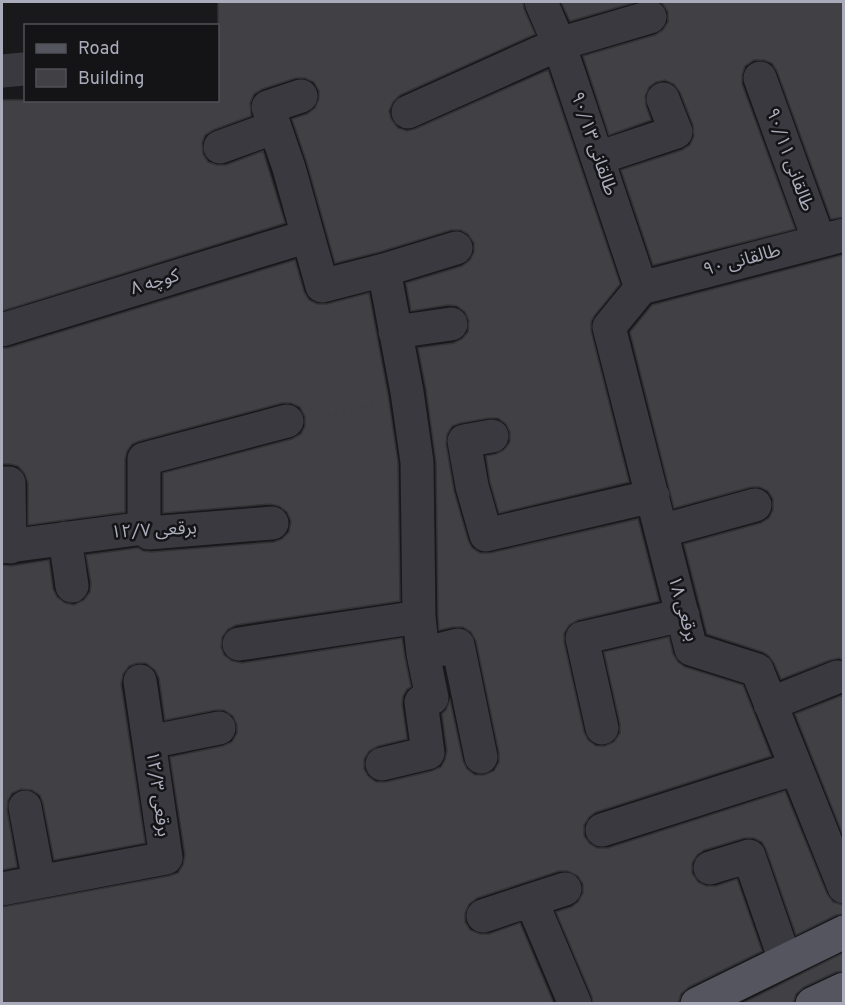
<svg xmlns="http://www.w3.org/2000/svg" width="845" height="1005" font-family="Overpass,'Noto Sans Arabic',sans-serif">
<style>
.building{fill:#404045;stroke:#333237;stroke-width:1.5}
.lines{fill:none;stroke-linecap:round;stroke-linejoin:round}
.path{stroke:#3f4047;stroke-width:4;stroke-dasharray:3 4.5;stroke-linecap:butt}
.minor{stroke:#3a3940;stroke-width:33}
.major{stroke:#55555f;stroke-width:33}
.labels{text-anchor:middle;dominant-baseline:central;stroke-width:5;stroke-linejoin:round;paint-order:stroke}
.street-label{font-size:18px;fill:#aaacbb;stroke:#141316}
</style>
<rect width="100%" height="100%" fill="#19181b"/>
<!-- building -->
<path class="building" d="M218 2H523L524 9 535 34 400 95 393 102 389 111 391 119 398 128 407 131 415 129 548 70 620 284 594 316 591 322V331L629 482 499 513 490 482 486 456 496 454 504 450 510 442V432L506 424 498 418H489L460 423 452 426 447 434 446 444 454 491 468 540 472 548 480 553H490L638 519 659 601 578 620 569 625 564 633V642L584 732 588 740 596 746H605L614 742 620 733V724L604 652 669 637 673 654 678 662 685 667 743 685 771 756 596 812 589 817 584 825V836L590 844 597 848H608L785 791 827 894 833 902 843 905V914L836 915 796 935 766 849 762 842 754 838H744L704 850 697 855 692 863V873L698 882 706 886H716L737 879 762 951 689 987 681 994 678 1004H593L592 997 556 912 571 907 578 902 583 893V884L578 876 568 871H559L477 898 469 904 465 913V922L470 930 480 934H489L520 923 554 1004H2V907L169 876 178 873 183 865 185 855 170 757 223 746 232 742 237 733V725L233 716 224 710H215L165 720 159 678 155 670 146 663H137L129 666 123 674 121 684 145 843 54 860 43 803 40 795 32 790 21 789 12 793 8 800 7 810 17 867 2 870V565L11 566 49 560 53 589 57 597 65 603 74 605 84 600 90 592 91 583 86 555 138 548 143 551 151 552 274 542 282 539 289 532 291 521 287 512 279 506 270 504 163 513V473L292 439 301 434 305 426V417L300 407 291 403H282L139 441 132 444 127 451 125 459V512L28 525V483L25 474 18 466 10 464H2V348H8L295 260 304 292 309 300 317 304H327L369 293 388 395 398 463 400 601 236 625 228 629 222 637 221 647 224 655 232 661 242 663 402 638 405 658 411 687 407 689 403 696 402 704 407 739 378 746 369 751 364 759V769L368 776 376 782H386L432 771 441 767 445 760 447 751 442 714 446 710 450 700 463 761 467 769 475 775H484L494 771 499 762V753L476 641 471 632 463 627H453L439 630 438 616 436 462 426 389 418 348 454 343 462 339 468 332 469 321 465 312 457 306 448 305 411 311 406 283 462 266 470 260 474 252V243L468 234 461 230H451L379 252 335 263 307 163 292 119 307 114 315 108 319 99V91L314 82 305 78H296L262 89 254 94 250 103 251 116 213 130 205 135 202 143 203 154 208 162 217 165H226L263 151 285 223 2 311V100H218Z
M561 2H636L570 21Z
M660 2H843V217L831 219 777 71 772 63 764 60H754L745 66 742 75V84L795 229 653 265 621 170 682 150 690 145 694 136 693 125 680 92 674 84 665 80 656 82 649 87 645 96 646 106 651 120 609 135 583 56 655 35 663 30 668 22V12L663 4Z
M843 255V660L839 658 830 660 781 679 774 663 769 656 763 652 707 634 684 544 761 523 769 518 773 510V499L768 491 760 487H751L674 508 630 332 652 305Z
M843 695V835L795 714Z
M843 953V971L836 972 804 987 796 994 793 1004H741Z"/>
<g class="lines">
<!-- path -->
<path class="path" d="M320 416 347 412 374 403"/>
<!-- minor -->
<path class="minor" d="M541 2 559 44 641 288
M2 71 24 69
M760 78 819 241
M301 96 268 107 289 168 322 286 384 270 456 248
M408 112 559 44 650 17
M220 147 275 127
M598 158 676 132 663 99
M641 288 609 327 691 649 757 670 844 887
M641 288 844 235
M2 330 308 236
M395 332 451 324
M492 436 464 441 472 486 486 535 653 496
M2 483H9L10 547
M144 528V459L287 421
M661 531 755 505
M65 538 72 586
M2 547 144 528 149 533 272 523
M239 644 419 617
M423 654 458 645 481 757
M140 681 149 742
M770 704 837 677
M602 728 582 638 683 615
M382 764 428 753 421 702 432 698 423 654 419 617 417 462 407 392 384 270
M25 807 39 882
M602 830 796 768
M710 868 749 856 785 960
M2 889 166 858 149 742 219 728
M531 900 565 889
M483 916 531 900 575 1004"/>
<!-- major -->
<path class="major" d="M697 1004 844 932
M812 1004 844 989"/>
</g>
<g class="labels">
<!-- street labels -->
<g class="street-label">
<text transform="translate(593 144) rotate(71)">طالقانی ۹۰/۱۳</text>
<text transform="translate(789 160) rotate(70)">طالقانی ۹۰/۱۱</text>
<text transform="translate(742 261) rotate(-15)">طالقانی ۹۰</text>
<text transform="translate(155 283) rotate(-17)">کوچه ۸</text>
<text transform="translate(154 531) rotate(-3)">برقعی ۱۲/۷</text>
<text transform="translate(682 609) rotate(74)">برقعی ۱۸</text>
<text transform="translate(157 794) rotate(82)">برقعی ۱۲/۳</text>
</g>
</g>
<!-- border -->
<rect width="845" height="1005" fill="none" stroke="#aaacbb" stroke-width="6"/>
<!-- legend -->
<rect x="24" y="24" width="195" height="78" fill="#141316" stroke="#505058" stroke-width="1.5"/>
<rect x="36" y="44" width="30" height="9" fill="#55555f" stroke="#505058" stroke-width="1.5"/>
<text x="78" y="54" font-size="18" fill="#aaacbb">Road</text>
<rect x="36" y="69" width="30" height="18" fill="#404045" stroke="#505058" stroke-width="1.5"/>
<text x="78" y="84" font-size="18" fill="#aaacbb">Building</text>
</svg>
